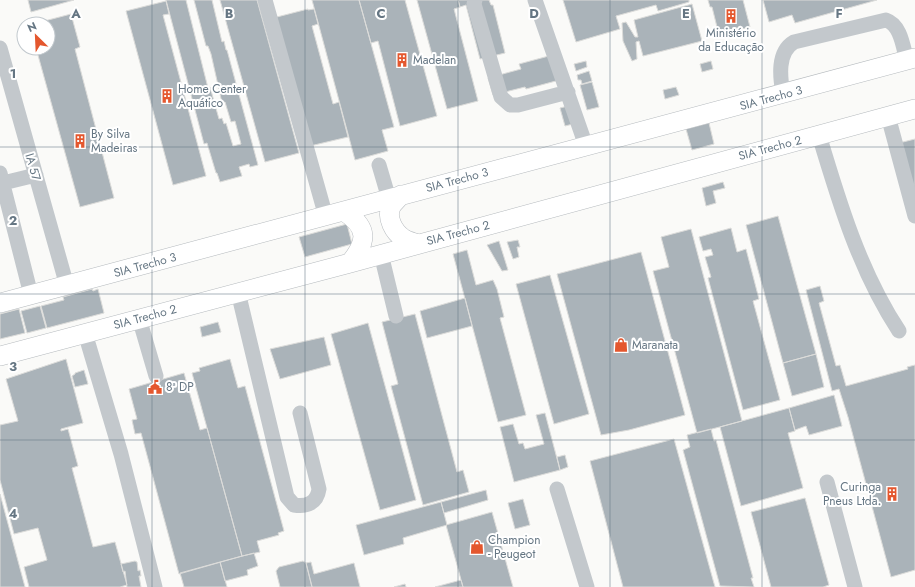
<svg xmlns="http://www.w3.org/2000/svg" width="915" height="587" font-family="Jost,sans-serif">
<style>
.building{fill:#aab3b9;stroke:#dcdcda}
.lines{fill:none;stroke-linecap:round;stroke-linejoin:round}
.major-casing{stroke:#b5babe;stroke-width:20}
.minor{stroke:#c3c8cc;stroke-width:15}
.major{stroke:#fff;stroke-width:19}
.grid{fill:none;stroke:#657683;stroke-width:1;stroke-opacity:0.55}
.labels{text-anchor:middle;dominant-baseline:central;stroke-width:4;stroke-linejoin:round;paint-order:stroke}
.poi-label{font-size:12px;fill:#657683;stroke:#fff;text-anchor:start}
.street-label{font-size:12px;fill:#657683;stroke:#fff}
.grid-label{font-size:13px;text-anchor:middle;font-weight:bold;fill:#657683;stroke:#fff;stroke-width:4;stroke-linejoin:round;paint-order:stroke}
</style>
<rect width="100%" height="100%" fill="#fafaf8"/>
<!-- building -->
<path class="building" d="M28 0H74L31 12Z
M166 0H186L208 88 210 87 219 119 222 118 224 124 226 123 233 146 241 144 235 121 231 122 225 102 222 103 211 54 208 46H206L194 0H212L222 42 224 41 226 50H227L258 165 250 167 249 164 239 167 242 176 220 182 217 173H216L207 143 204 144Z
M220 0H257L299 153 265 162Z
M312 0H359L394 127 382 130 388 151 355 160Z
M359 0H405L437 116 400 126 378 41 371 43Z
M417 0H458L460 7 454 9 478 101 447 109Z
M458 0H489L491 5H493L505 53 480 59 466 5 460 7Z
M563 0H689V2L658 11 656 5 616 16 620 29 576 42Z
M708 0H743L750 27 719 35 712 7H710Z
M763 0H877L795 23 792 15 769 22Z
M166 1 169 14 163 15 206 176 173 185 126 11Z
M692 4 702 41 643 56 639 41 636 42 637 59 632 61 623 41 622 23 626 22 635 37H638L634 20Z
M308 9V10L314 9 318 24 312 26 333 104 339 102 348 137 310 146 273 18Z
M71 14 80 47 75 49 114 198 80 207 36 48H48V24H33Z
M560 53 567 78 526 89 525 87 493 95 488 78 521 69 519 64Z
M586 61 587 67 576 71 574 64Z
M711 61 713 69 702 72 700 64Z
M589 71 592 81 582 84 581 80H578L577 75Z
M592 82 599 107 587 110 580 85Z
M676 87 679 95 665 99 663 90Z
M568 106 573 124 565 126 560 108Z
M709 123 714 144 692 150 686 129Z
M915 139V203L899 143Z
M723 182 725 188 713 191 716 203 706 206 702 188Z
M778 216 816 354 783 363 746 225Z
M347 224 352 244 305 257 299 237Z
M731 228 737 252 746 249 759 299 753 301 780 400 743 410 708 278 711 277 705 257 713 255 711 249 703 251 699 237Z
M691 229 742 421 697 433 653 271 669 267 661 237Z
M518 240 520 247H517L519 257 513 259 507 242Z
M499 241 508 270 502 271 487 245Z
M467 250 476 285 493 280 497 289 504 317 500 318 526 415 498 422 453 254Z
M641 252 685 415 629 430 601 435 557 274Z
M550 275 589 414 554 424 516 284Z
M820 286 824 301 819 303 836 366 840 365 846 386 908 369 907 367 915 365V570L891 577 848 417 839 389 832 391 806 290Z
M92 289 93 291 98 289 104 313 47 328 41 306 64 300 63 297Z
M465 298 472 326 427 338 420 311Z
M40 306 46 328 27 333 21 311Z
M19 309 25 333 0 339V314Z
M415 314 457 472 463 470 469 492 423 505 391 386 398 384 382 322Z
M218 322 221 332 202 337 200 327Z
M368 323 416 500 380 510 331 334Z
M324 337 331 365 280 379 270 349Z
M816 354 824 387 792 396 783 363Z
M66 359 83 423 61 429V431L68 429 78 466 72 468 93 547 115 542 127 585 120 587H29L24 567 47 560 38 528 14 534 0 480V425L18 421 6 379Z
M230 359 238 388 245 386 284 531 278 533 279 535 257 541 260 552 242 556 192 373 200 371 199 368Z
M84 370 88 384 75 387 72 376 75 374V373Z
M184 373 200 430 207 428 242 556 179 574 141 433 135 434 132 420 137 419 129 389Z
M834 395 842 426 809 435 806 426 795 430 789 408Z
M789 408 795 431 788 433 803 488 741 506 720 427Z
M545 413 560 470 514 482 500 427 513 424 519 444 523 443 525 449 544 444 536 415Z
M711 429 714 441 716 440 753 578H751L754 587 720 586 683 450 690 447 687 435Z
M674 439 715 587H623L590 461Z
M565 455 568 467 560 470 557 457Z
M486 490 488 500 444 513 441 502Z
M0 494 25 587H0Z
M805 498 829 585 823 587H771L751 512Z
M523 499 530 525 515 529 508 503Z
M441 502 447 525 403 538 404 544 364 555 356 525Z
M492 512 513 587H463L446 525Z
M254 553 258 566 247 570 248 575 225 581 220 562Z
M135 561 137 562 138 571 140 570 141 576H139L141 587H127L125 571 123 572 121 564Z
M303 561 306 563 312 587H280L276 571 279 567Z
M220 562 227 587H184L180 573Z
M311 562 314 574 354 563 360 587H312L306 563Z
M461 580 463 587H435Z
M405 584 406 587H394Z"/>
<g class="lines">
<defs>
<path id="major" d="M401 195C398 199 393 203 391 207 386 218 394 232 403 238 407 241 413 242 418 244
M345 212C369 228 367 242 350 263
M0 303 915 58
M0 356 350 263 915 109"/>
</defs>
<!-- major casing -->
<use href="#major" class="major-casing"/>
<!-- minor -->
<path class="minor" d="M265 0 326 217
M475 0 474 4 501 97 510 105H518L568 92
M535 0 586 146
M0 48 67 286
M783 94C780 77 777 52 794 42L886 20C901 25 903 47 907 61
M888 116 915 216
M819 135C839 202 860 272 899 331
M379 165 389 199
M0 173 31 295
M3 183 36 175
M381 254 396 316
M238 292 287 497 294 505C307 507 317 503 319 489L300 413
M139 318 156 376
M85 333 121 454 155 587
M827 482 855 587
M557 489 587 587"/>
<!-- major -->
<use href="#major" class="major"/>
</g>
<!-- grid -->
<path class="grid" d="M152 0V587M305 0V587M458 0V587M610 0V587M762 0V587M0 147H915M0 294H915M0 440H915"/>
<!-- icons -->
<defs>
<symbol id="building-bare" viewBox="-9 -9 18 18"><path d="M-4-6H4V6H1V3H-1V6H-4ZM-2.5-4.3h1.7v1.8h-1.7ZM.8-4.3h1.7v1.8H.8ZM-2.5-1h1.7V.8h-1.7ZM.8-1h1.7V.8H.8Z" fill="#e4572e" stroke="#fff" stroke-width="2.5" paint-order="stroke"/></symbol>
<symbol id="shop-bare" viewBox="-9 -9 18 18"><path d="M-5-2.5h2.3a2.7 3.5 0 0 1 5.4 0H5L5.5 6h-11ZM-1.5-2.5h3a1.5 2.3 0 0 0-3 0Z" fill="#e4572e" stroke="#fff" stroke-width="2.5" paint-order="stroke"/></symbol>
<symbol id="civic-bare" viewBox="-9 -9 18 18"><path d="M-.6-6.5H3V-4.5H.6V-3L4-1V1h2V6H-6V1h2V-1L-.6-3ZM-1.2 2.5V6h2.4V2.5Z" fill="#e4572e" stroke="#fff" stroke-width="2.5" paint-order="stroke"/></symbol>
</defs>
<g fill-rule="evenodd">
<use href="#building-bare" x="721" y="6" width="20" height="20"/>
<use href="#building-bare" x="392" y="50" width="20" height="20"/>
<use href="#building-bare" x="157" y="86" width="20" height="20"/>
<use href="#building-bare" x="70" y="131" width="20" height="20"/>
<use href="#shop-bare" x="611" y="335" width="20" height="20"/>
<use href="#civic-bare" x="145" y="377" width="20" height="20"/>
<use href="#building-bare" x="882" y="484" width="20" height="20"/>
<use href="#shop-bare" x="467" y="537" width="20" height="20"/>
</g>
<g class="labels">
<!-- poi labels -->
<g class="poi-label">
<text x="731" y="33" text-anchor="middle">Ministério<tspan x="731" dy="14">da Educação</tspan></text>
<text x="413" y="60">Madelan</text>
<text x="178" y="89">Home Center<tspan x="178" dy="14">Aquático</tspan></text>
<text x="91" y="134">By Silva<tspan x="91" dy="14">Madeiras</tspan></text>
<text x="632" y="345">Maranata</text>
<text x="166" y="387">8ª DP</text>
<text x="881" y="487" text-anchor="end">Curinga<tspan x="881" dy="14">Pneus Ltda.</tspan></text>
<text x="488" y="540">Champion<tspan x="488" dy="14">- Peugeot</tspan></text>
</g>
<!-- street labels -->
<g class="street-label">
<text transform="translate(771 98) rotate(-15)">SIA Trecho 3</text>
<text transform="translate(770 148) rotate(-15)">SIA Trecho 2</text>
<text transform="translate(33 167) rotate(74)">IA 57</text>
<text transform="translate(457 180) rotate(-15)">SIA Trecho 3</text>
<text transform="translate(458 233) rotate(-15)">SIA Trecho 2</text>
<text transform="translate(145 265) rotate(-15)">SIA Trecho 3</text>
<text transform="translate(145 317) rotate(-15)">SIA Trecho 2</text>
</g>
</g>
<g class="grid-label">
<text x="76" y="18">A</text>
<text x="229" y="18">B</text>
<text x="381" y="18">C</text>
<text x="534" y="18">D</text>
<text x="686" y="18">E</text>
<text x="839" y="18">F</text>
<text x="13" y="78">1</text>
<text x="13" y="225">2</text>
<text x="13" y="371">3</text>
<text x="13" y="518">4</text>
</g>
<!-- north arrow -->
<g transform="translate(36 36) rotate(336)"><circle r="19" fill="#ffffff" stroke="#c1c8cd"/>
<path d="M0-3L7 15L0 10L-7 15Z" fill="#e4572e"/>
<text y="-6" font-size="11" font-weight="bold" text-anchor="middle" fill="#657683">N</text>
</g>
</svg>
